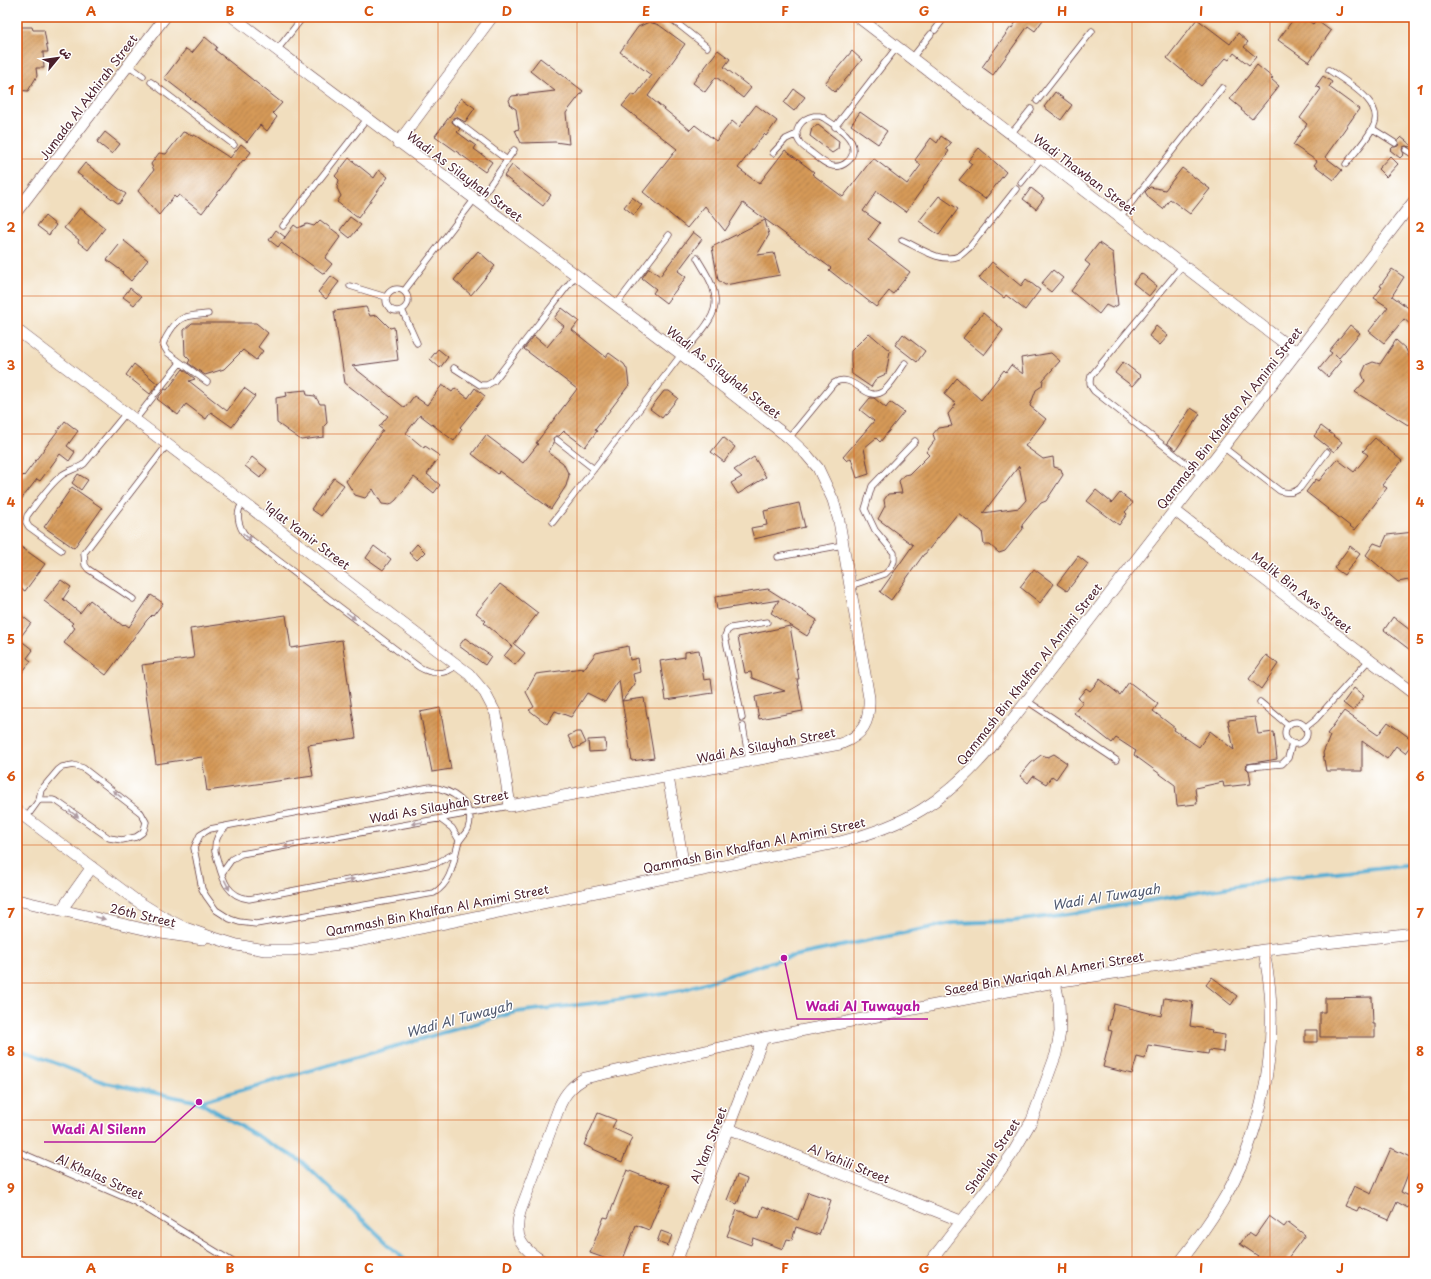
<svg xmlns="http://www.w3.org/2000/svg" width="1431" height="1279" font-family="'Playpen Sans','Playpen Sans Arabic',sans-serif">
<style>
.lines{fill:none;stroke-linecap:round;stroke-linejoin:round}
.stream{stroke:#56add3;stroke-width:4}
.building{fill:url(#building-hatch);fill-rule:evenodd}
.lane-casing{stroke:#633c41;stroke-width:7}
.street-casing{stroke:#633c41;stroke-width:12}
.lane{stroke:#fff;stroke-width:5.5}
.street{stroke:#fff;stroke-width:11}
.oneway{fill:#ae9aa0}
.grid{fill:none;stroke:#d8530f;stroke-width:1;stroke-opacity:0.55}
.labels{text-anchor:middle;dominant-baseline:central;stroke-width:3;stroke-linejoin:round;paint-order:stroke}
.street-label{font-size:12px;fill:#4a1f2b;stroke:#fff}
.water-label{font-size:13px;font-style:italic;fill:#4f586e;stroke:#fff}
.leader{fill:none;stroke:#b5179e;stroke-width:1.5}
.callout-dot{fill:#b5179e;stroke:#fff;stroke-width:1.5}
.callout-label{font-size:13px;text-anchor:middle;font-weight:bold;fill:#b5179e;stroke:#fff;stroke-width:3;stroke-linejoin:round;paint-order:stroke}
.neatline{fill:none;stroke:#d8530f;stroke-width:1.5}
.grid-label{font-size:13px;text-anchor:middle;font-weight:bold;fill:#d8530f}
</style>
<defs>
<pattern id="building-hatch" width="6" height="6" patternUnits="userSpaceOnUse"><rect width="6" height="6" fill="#d59a58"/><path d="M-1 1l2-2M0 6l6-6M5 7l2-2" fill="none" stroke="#af7d49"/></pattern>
</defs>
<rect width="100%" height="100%" fill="#fff"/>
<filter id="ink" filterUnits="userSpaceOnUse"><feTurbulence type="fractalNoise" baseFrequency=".025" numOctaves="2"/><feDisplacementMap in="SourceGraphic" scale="8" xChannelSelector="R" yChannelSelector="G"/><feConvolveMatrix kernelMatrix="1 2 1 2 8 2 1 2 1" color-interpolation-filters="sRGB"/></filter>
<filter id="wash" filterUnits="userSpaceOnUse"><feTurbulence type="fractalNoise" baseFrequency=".012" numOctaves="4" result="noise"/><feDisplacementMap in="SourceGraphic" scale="16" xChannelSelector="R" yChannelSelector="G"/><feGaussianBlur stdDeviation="0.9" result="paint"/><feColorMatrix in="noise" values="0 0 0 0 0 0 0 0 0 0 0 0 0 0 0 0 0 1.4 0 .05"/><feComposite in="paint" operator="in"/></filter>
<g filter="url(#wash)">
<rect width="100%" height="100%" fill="#f1debe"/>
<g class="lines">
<!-- stream -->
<path class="stream" d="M17 1048 106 1083 199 1102 301 1161 407 1262
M199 1102 516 1012 604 1002 682 990 784 958 952 923 1013 921 1083 912 1288 877 1414 864"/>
</g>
<g id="blocks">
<!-- building -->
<path class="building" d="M1016 17H1045L1035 31 1028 26 993 75 982 67 1011 27 1012 28 1018 19Z
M1295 17H1303L1313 24 1316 20 1331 31 1309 62 1278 40Z
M1197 19 1230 44 1238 33 1248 42 1244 47 1256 57 1249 65 1234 53 1229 60 1226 58 1201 86 1167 58Z
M649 22 659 25 685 44 648 96 690 130 695 125 716 141 732 121 739 127 756 105 777 121 766 136 764 134 738 168 759 184 785 150 814 172 812 174 843 197 873 158 907 184 921 165 915 160 931 138 937 143 941 136 951 143 946 149 949 151 906 212 877 191 863 211 880 223 868 240 910 272 893 294 889 291 876 307 829 270 831 268 743 203 725 231 705 206 687 228 643 192 677 149 622 106 632 94 635 96 651 75 620 52 638 27Z
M17 27H32L33 30H44L48 52H43L44 68H36L37 76 28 91 17 90Z
M205 37 217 47 215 50 282 103 273 113 277 117 267 131 260 125 247 142 164 78 186 49 192 53Z
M718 50 730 59 724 67 751 88 743 98 716 77 705 92 693 83Z
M852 51 862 60 835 92 825 83Z
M540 58 583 91 566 113 569 144 555 142 521 143 515 130 519 129 516 109 511 106 509 100 512 96 555 91 530 71Z
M1257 65 1273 78 1271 79 1279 86 1252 119 1241 110 1242 109 1230 99Z
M1323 76 1332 82 1329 87 1359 109 1325 157 1342 170 1334 180 1314 165 1317 161 1293 145 1307 124 1300 118 1321 89 1316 86Z
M794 89 805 97 794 111 784 103Z
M1055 92 1072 105 1061 120 1044 107Z
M461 98 475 108 465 122 456 117 453 118 452 122 460 129 457 132 476 146 474 149 492 162 485 172 435 136 455 109 454 108Z
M860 112 887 131 878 144 851 125Z
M818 125 839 141 838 149 832 153 810 136 812 128Z
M105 132 120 144 112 154 97 142Z
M183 132 196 136 230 158 241 144 251 152 244 161 243 160 202 213 179 195 176 198 174 196 159 215 138 191 154 170 151 164 159 153 166 154Z
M1401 137 1411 145 1409 147 1406 146 1403 147 1402 150 1404 154 1400 158 1390 150 1393 147H1395L1398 146 1399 143 1398 140Z
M979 148 1006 172 985 199 959 180 972 164 968 161Z
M1390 156 1398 164 1386 177 1378 169Z
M349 158 374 178 379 170 388 177 358 218 337 202 341 196 337 188 339 180 335 176Z
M85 163 126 194 119 204 77 173Z
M512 165 551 195 543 206 504 176Z
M1182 168 1210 189 1190 214 1170 199 1163 209 1149 198 1145 192 1150 187 1165 190Z
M1031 188 1044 198 1036 209 1023 199Z
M939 196 958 209 939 235 919 221Z
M632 197 642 205 634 215 624 207Z
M80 208 105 228 88 250 78 242 79 240 64 228Z
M45 216 56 225 49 235 37 226Z
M350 217 361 225 350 238 340 230Z
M320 220 341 236 325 258 332 264 324 274 281 243 278 247 269 240 276 230 285 237 283 240 294 225 298 228 307 224 314 226Z
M765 220 769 235 757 255 774 253 780 275 725 285 718 280 712 247Z
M693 232 702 239 678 271 686 277 666 303 653 293 656 289 642 278 649 268 660 276Z
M123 240 148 260 131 281 122 273 123 272 107 260Z
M1099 243 1113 253 1115 274 1114 276 1115 277 1118 305 1112 308 1106 305 1099 314 1071 291 1090 265 1085 261Z
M478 251 495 266 471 295 454 280Z
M992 262 1021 286 1026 279 1040 290 1025 310 1006 295 1004 298 979 278Z
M1392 269 1404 277 1392 296 1414 312V318L1410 324 1404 319 1384 343 1369 331 1388 307 1374 298 1382 287 1380 286Z
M1053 270 1063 278 1051 292 1041 284Z
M1141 273 1157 286 1149 296 1133 283Z
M331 276 339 282 326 299 318 292Z
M130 288 141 297 134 305 123 297Z
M366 307 370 316 377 315 390 328 394 327 398 360 352 366 405 408 414 396 427 405 442 385 452 392 455 388 468 398 475 388 485 396 460 427 462 429 454 441 420 415 406 433 424 448 425 446 440 456 427 474 440 485 434 493 414 477 396 500 390 505 382 504 373 489 365 498 355 495 346 481 383 430 379 427 388 416 345 383 334 311Z
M562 308 579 321 572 330 606 357 609 353 624 364 627 369 629 385 595 430 597 431 585 447 564 431 559 436H556L553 438 554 443 548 452 563 463 569 475 566 486 551 509 499 471 498 474 472 454 486 435 523 463 538 444 536 443 577 389 524 349 534 336 547 347 564 326 554 318Z
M983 313 1003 330 984 355 963 338Z
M192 323H256L268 333 258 347 263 351 256 360 243 350 224 369 205 375 188 363 190 360 185 355 184 330Z
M1350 325 1360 333 1339 358 1335 355 1341 361 1328 377 1319 369 1332 353 1329 351Z
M1156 326 1168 336 1160 345 1149 336Z
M869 333 890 351 886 374 877 378 871 387 852 374 851 361V351Z
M903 334 925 351 917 362 895 345Z
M1396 340 1406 349 1412 364H1414V418L1408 425 1355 392 1365 381 1362 374 1366 365 1373 362 1380 364Z
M438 349 448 357 440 368 430 359Z
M1051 353 1060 361 1043 380 1042 386 1036 390 1030 406 1046 419 1025 446 1043 459 1053 457 1054 467 1061 469 1063 475 1046 501 1041 503 1036 509H1035L1022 525 1023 529 1005 551 999 553 990 545H984L982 531 958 513 925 554H924L891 600 880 592 913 545 878 519 885 506 884 500 888 494 902 493 899 481 904 475 910 474 929 455 926 452 935 440 933 434 938 428 952 426 948 414 956 404 944 394 957 378 981 400 1004 370 1006 372 1011 365 1023 374 1021 358ZM1019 466 1026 500 1019 508 983 513Z
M1123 362 1141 376 1132 386 1115 373Z
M134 364 158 384 150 394 126 375Z
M183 369 195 379 189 381 227 411 244 388 255 396 232 427 211 412 206 419 186 404 178 415 157 399 165 389 167 390Z
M306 390 307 395 315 396 320 404H325L327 423 324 426V437L301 440 277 423 276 398 287 396 286 392Z
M664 391H669L678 398 662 418 650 409Z
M870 398H874L886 408 890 402 904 412 880 442 876 438 864 448 869 474 857 478 851 458 847 461 843 457 874 421 860 410Z
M1191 408 1200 414 1176 450 1167 443Z
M65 421 78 431 67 446 75 452 69 461 60 454 40 481 37 479 17 505V483L23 475 24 476Z
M1321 426 1342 442 1334 452 1314 436Z
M723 437 735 447 724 462 711 452Z
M1375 438 1402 461 1382 485 1387 488 1355 530 1306 492 1316 479 1319 481 1337 459 1354 472 1368 455 1363 451Z
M252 457 267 469 260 478 245 466Z
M754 457 766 477 738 494 731 483 742 477 734 470Z
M78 474 88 480 81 490 72 483Z
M334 478 344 485 321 516 311 509Z
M72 487 102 508 74 548 44 527Z
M1096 490 1112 503 1120 493 1133 503 1125 512 1127 514 1119 525 1087 501Z
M799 503 805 527 754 539 751 528 767 525 764 511Z
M1414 532V579L1398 582 1366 555 1374 543 1382 546 1387 535Z
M17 544 45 564 25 591 17 586Z
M417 544 425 552 417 560 409 553Z
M374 546 391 559 383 570 366 558Z
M1350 546 1360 554 1344 575 1334 568Z
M1078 556 1088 564 1067 591 1057 584Z
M1034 569 1054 584 1040 603 1020 587Z
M61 580 71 587 63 599 80 613 90 600 123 626 125 624 129 627 151 595 163 603 153 616 152 615 147 620 106 675 64 643 75 628 71 625 73 623 44 601Z
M500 584 538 613 514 644 525 653 515 665 504 656 512 646 484 623 486 621 476 613Z
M768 589 817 620 807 636 771 613 779 600 717 610 715 597Z
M17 612 31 623 19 639 33 650 27 658 31 661 17 679Z
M286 615 291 648 342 640 356 738 308 745 313 776 207 791 202 757 156 764 142 665 194 658 190 629Z
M1393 617 1414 633V653L1384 630Z
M790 626 799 679H797L803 711 759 719 755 697 785 691 752 678 751 672 745 673 738 637Z
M465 638 491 656 485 665 459 646Z
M628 646 630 660 638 658 640 672 633 674 635 684 622 701 619 680 605 702 587 693 571 717 555 711 547 724 529 710 534 707 526 692 536 674 583 668V670L596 653Z
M699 650 704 680 711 679 713 693 666 700 660 661 685 657V652Z
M1266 655 1278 664 1261 689 1249 679Z
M1100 679 1120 695 1129 682 1158 704 1153 711 1175 728 1174 730 1199 747 1210 731 1234 750 1228 720 1255 717 1258 734 1274 732 1277 759 1247 764 1246 768 1249 771 1251 784 1224 787 1223 782 1195 788 1197 804 1177 806 1175 785 1134 755 1136 751 1116 738 1112 743 1074 713 1083 702 1078 698 1086 688 1090 691Z
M1354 688 1364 696 1353 711 1343 703Z
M644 698 654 758 632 761 622 701Z
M440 708 451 769 432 772 420 712Z
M1344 711 1378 735 1388 722 1414 741 1405 753 1396 746 1387 759 1362 741V771H1326L1323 753 1330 736 1327 734Z
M576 732H581L586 743 574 749 568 736Z
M605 739 606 751 589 752 588 740Z
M1054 754 1067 763 1056 779 1052 776 1046 784 1033 776 1028 783 1020 776 1031 763 1041 755 1048 757Z
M1212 977 1237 996 1231 1005 1206 985Z
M1372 997 1373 1024H1375V1037H1320V1012H1325V998Z
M1164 998 1193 1002 1190 1026 1212 1030 1211 1033 1225 1035 1223 1052 1209 1050 1208 1054 1148 1045 1145 1059 1137 1057 1132 1074 1103 1067 1112 1031 1108 1030 1114 1004 1161 1016Z
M1305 1030H1317V1042H1305Z
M598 1113 616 1120 612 1128 632 1137 622 1162 584 1145Z
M1391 1148 1414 1159 1401 1192 1413 1198 1408 1208 1397 1202 1389 1220 1359 1207 1357 1211 1345 1206 1354 1186 1371 1194Z
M627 1170 653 1180 654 1179 670 1185 665 1196H663L649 1230 636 1225 622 1262H615L590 1253 604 1217 608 1218Z
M737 1175 747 1179 737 1204 727 1200Z
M808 1192 831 1200 819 1235 796 1227 792 1240 787 1239 783 1249 753 1238 751 1245 727 1236 737 1210 759 1218 763 1206 798 1220Z
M1269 1216 1284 1227 1288 1222 1305 1235 1285 1262H1254L1258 1256 1240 1244 1249 1232 1255 1236Z
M661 1231 672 1235 668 1246 657 1242Z"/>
</g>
</g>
<g filter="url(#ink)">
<use href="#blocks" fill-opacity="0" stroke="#633c41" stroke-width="1"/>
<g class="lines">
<defs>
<path id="lane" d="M669 17 707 47
M935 30 945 17
M277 50 303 17
M912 58 931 34
M128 65 143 76
M1329 70C1346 82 1388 104 1372 129 1365 142 1354 153 1346 164
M151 82 234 145
M1037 101 1092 31
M814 116H820L824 118C835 126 855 136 853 152 852 156 850 160 847 162 834 173 822 161 812 153 808 150 803 147 800 143 791 131 802 118 814 116Z
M456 121 507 160
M835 127 897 47
M1373 129 1395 143
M1011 134 1031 109
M1406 150 1414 155
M773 153 786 139 797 134
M1021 183 1042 157
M478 202 514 150
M1120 217 1222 88
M283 226 367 119
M902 240C918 247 941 264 959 256 963 254 966 250 969 248L1016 189
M1183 265 1091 376C1089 383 1090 386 1094 391L1201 475
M350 286 386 297
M386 300a11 11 0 1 1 22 0a11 11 0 1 1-22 0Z
M404 291 474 200
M616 305 669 235
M402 310 417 343
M454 368 480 385H487L494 381 576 275
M207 382 168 353 163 345C164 340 167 336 170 331 181 314 190 316 208 314
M156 393 180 363
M135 420 153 397
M789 438 834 383C853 371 866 403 882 392 889 388 900 370 905 363
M557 440 594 469
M1223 447 1280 491C1288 494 1294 493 1300 488L1327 452
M243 502C235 513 238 526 246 536L419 667C431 674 446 676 456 665
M553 522C595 468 636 414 677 360 688 345 713 324 715 305 717 288 705 272 697 258
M61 550 29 527 26 522 27 516C36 504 50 484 62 475 69 470 77 469 84 464L126 413
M778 557 843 545
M850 586 885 574 891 568 894 561V553L875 530 865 509 872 486 915 441
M133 599 88 569 85 565 84 553 167 445
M1027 701 1116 760
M1260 702 1288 725
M742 718 725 636 727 631 731 628 767 622
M1285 733a11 11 0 1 1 22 0a11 11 0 1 1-22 0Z
M743 726 749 761
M1306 727 1316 719 1369 660
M1250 767 1282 764 1288 758 1292 743
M430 787C451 789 477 804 468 829 465 835 460 838 458 844 453 863 452 882 434 893L256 924 239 922 230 919 216 910 206 896 202 889 194 848 200 835 210 829Z
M26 818 39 800 41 790 58 770 62 767 73 765 83 768 141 813 146 822 144 830 142 833 136 837 122 840 109 838 58 802 53 800H39
M440 819 452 828 459 840
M226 827C218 833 214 841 215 852 222 873 223 896 249 899L437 863 455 853
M222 873 232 859 241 854 510 806
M17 1151 135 1202 233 1262"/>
<path id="street" d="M858 17 1296 352
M398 143 492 17
M17 211 165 17
M17 330 469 674 485 693 496 714 510 806 840 744C863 736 870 722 869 698L839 521 833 500 818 468 806 454 789 438 681 354 233 17
M1174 510 1414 694
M668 777 685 873
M17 811 134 899 163 917 185 928 208 936 237 945 265 950H292L348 943 840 842C906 825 943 803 988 751L1414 201
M17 900 161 933 203 939
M62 909 92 867
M729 1129 961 1221
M544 1262C522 1249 513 1238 520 1212L560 1105C566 1092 573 1085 585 1078L763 1038 1055 982 1264 950 1414 933
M676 1262 763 1038
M930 1262 993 1181 1014 1151 1032 1120 1056 1054 1060 1032 1059 1002 1055 982
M1180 1262C1195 1243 1209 1223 1222 1202 1258 1143 1276 1062 1270 992 1269 978 1266 964 1264 950"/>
</defs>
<!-- lane casing -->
<use href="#lane" class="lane-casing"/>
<!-- street casing -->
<use href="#street" class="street-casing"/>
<!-- lane -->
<use href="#lane" class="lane"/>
<!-- street -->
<use href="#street" class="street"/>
</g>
<!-- one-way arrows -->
<defs><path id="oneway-solid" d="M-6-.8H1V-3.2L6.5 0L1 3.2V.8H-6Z"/></defs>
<g class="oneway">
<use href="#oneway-solid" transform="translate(247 537) rotate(43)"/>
<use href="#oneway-solid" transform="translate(351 616) rotate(37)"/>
<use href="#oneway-solid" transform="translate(117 794) rotate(-143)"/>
<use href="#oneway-solid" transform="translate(74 814) rotate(36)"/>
<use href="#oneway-solid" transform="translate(417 823) rotate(170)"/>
<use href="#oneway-solid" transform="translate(289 846) rotate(170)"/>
<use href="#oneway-solid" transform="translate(349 880) rotate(-11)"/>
<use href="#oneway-solid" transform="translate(227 885) rotate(63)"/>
<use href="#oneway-solid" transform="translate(100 918) rotate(14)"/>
</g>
</g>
<!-- grid -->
<path class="grid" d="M161 17V1262M299 17V1262M438 17V1262M577 17V1262M716 17V1262M854 17V1262M993 17V1262M1132 17V1262M1270 17V1262M17 159H1414M17 296H1414M17 434H1414M17 571H1414M17 708H1414M17 845H1414M17 983H1414M17 1120H1414"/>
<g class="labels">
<!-- street labels -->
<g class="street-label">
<text transform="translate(88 97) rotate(-53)">Jumada Al Akhirah Street</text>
<text transform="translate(1085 174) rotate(37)">Wadi Thawban Street</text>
<text transform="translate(465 176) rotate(37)">Wadi As Silayhah Street</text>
<text transform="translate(724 372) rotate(38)">Wadi As Silayhah Street</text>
<text transform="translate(1229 418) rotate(-52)">Qammash Bin Khalfan Al Amimi Street</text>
<text transform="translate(307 535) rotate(37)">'Iqlat Yamir Street</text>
<text transform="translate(1302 592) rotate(38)">Malik Bin Aws Street</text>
<text transform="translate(1029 674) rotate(-52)">Qammash Bin Khalfan Al Amimi Street</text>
<text transform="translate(766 745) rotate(-11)">Wadi As Silayhah Street</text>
<text transform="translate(439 806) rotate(-10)">Wadi As Silayhah Street</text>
<text transform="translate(754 845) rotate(-12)">Qammash Bin Khalfan Al Amimi Street</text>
<text transform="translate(437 910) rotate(-11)">Qammash Bin Khalfan Al Amimi Street</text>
<text transform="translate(143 915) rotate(13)">26th Street</text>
<text transform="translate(1044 973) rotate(-10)">Saeed Bin Wariqah Al Ameri Street</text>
<text transform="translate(708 1145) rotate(-69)">Al Yam Street</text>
<text transform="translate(992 1156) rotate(-56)">Shahlah Street</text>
<text transform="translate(849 1163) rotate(22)">Al Yahili Street</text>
<text transform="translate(100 1176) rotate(24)">Al Khalas Street</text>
</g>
<!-- water labels -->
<g class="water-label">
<text transform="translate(1106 896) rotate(-9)">Wadi Al Tuwayah</text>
<text transform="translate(459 1018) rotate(-15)">Wadi Al Tuwayah</text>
</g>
</g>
<!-- callouts -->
<path class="leader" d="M784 958L797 1019H928M199 1102L155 1142H44"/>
<g class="callout-dot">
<circle cx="784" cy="958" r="4"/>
<circle cx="199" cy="1102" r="4"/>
</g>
<g class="callout-label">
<text x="863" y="1011">Wadi Al Tuwayah</text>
<text x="99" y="1134">Wadi Al Silenn</text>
</g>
<!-- margin -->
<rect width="1431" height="1279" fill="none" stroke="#fff" stroke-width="44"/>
<!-- north arrow -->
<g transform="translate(58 58) rotate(61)" stroke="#ffffff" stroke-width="3" paint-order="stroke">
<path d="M0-3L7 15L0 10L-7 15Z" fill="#4a1f2b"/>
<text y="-6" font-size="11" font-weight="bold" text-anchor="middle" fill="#4a1f2b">ش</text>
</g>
<rect x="22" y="22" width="1387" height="1235" class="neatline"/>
<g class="grid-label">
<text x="91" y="16">A</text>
<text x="230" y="16">B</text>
<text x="369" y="16">C</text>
<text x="507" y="16">D</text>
<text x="646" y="16">E</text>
<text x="785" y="16">F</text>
<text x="924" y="16">G</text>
<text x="1062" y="16">H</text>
<text x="1201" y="16">I</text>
<text x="1340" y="16">J</text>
<text x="11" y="95">1</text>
<text x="1420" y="95">1</text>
<text x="11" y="232">2</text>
<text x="1420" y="232">2</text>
<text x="11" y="370">3</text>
<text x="1420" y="370">3</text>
<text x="11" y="507">4</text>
<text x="1420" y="507">4</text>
<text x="11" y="644">5</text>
<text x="1420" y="644">5</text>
<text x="11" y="781">6</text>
<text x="1420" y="781">6</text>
<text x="11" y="918">7</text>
<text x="1420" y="918">7</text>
<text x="11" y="1056">8</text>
<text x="1420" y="1056">8</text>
<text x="11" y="1193">9</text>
<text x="1420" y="1193">9</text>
<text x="91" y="1273">A</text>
<text x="230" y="1273">B</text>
<text x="369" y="1273">C</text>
<text x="507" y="1273">D</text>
<text x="646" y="1273">E</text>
<text x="785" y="1273">F</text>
<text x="924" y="1273">G</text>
<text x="1062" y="1273">H</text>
<text x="1201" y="1273">I</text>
<text x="1340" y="1273">J</text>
</g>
</svg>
